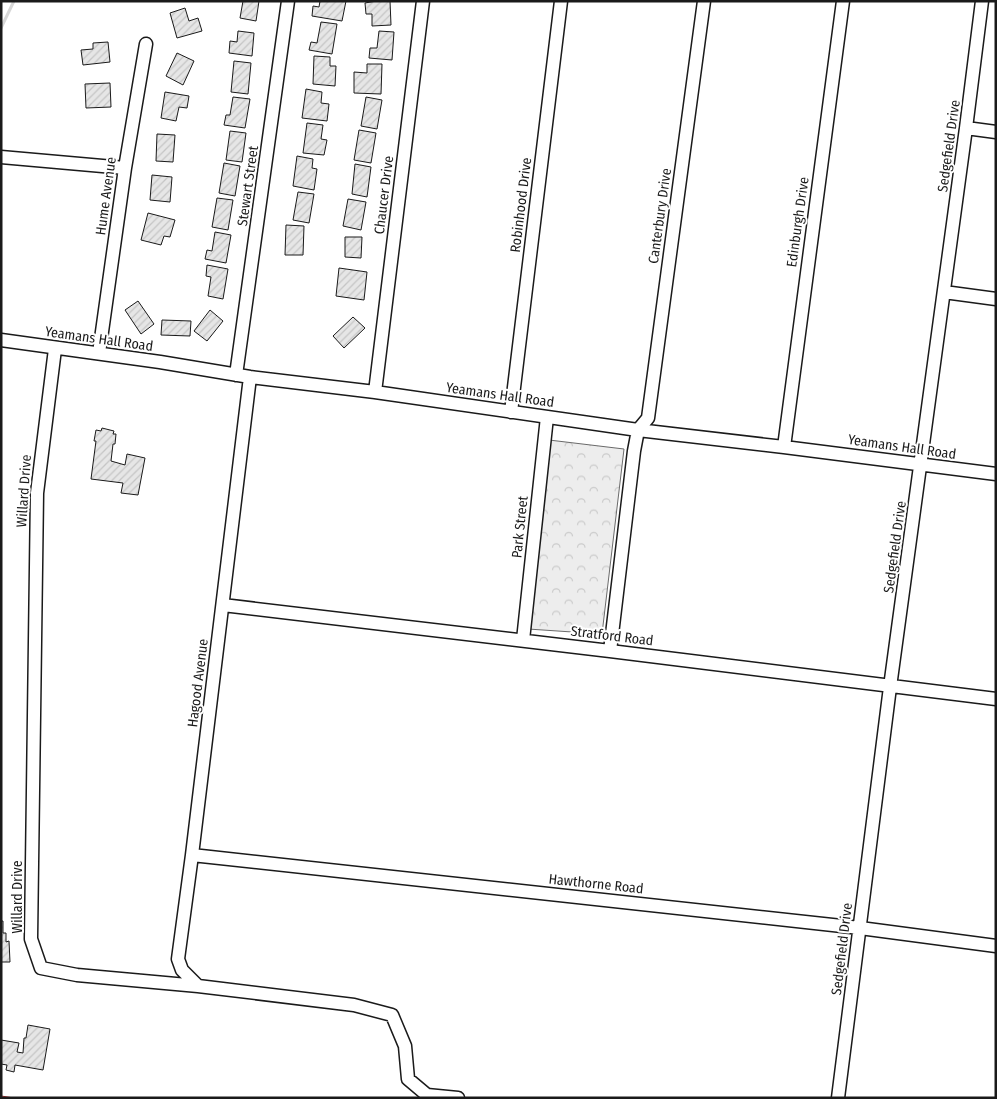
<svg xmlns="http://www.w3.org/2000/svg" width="997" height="1099" font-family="'Fira Sans Condensed',sans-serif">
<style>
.park{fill:url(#park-crowns);stroke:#6a6a6a}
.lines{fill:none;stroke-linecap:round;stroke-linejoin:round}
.stream{stroke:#d7d7d7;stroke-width:3}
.building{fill:url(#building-hatch);stroke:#1a1a1a}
.minor-casing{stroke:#1a1a1a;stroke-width:15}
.minor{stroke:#fff;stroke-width:12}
.power{stroke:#c62828;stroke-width:1;stroke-dasharray:18 4 2.5 4;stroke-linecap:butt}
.labels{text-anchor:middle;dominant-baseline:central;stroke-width:4;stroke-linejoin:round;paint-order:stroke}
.street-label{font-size:14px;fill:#1a1a1a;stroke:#fff}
</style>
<defs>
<pattern id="park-crowns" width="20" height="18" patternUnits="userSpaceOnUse" patternTransform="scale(1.25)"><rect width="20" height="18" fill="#ededed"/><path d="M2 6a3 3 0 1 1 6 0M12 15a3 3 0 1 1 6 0" fill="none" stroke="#cbcbcb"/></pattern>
<pattern id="building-hatch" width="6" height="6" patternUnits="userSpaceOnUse" patternTransform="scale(1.25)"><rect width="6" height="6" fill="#e6e6e6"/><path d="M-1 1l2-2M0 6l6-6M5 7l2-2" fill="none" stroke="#c5c5c5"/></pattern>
</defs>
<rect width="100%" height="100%" fill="#fff"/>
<!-- park -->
<path class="park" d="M549 440 624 449 602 634 528 629Z"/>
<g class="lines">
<!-- stream -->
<path class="stream" d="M1 28 14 1"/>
</g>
<!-- building -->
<path class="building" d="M243 1H259L256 21 240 18Z
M320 1H346L342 21 312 16 313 6 319 7Z
M376 1H390L391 25 372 26V14H366L365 3Z
M185 8 189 21 198 18 202 31 177 38 170 13Z
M321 22 337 24 332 54 309 50 311 42 317 43Z
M238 31 254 33 252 56 229 53 230 41 237 42Z
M379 31 394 32 392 60 369 58 370 48H377Z
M108 42 110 62 83 65 81 50 93 49V43Z
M177 53 194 61 183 85 166 76Z
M314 56 330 57V66H336L335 86 313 84Z
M234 61 251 63 248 94 231 92Z
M367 64H382L381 94 354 93V72L367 73Z
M110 83 111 107 86 108 85 84Z
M306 89 322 92 321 103 329 104 327 121 302 118Z
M165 92 189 96 187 108 179 107 176 121 161 118Z
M233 97 250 99 245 128 224 125 226 115H230Z
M366 97 382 100 377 129 361 126Z
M307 123 323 125 321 139 327 140 324 155 303 153Z
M359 130 376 133 371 163 354 160Z
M230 131 246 133 242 162 226 160Z
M157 134 175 135 173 162 156 161Z
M297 156 313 159 312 168 317 169 314 190 293 186Z
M224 163 240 166 235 196 219 193Z
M355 164 371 167 367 197 352 194Z
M152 175 172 177 170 202 150 200Z
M298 192 314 194 309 223 293 220Z
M217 198 233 200 228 230 212 227Z
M348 199 366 202 361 230 343 226Z
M148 213 175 220 170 237 164 236 161 245 141 240Z
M286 225 304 226 303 255H285Z
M215 232 231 235 226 263 205 259 207 250 212 251Z
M345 237H362L361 258 345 257Z
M207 265 228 269 223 299 208 296 211 277 206 276Z
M339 268 367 272 364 300 336 296Z
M138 301 154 324 141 334 125 310Z
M210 310 223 321 207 341 194 331Z
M353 317 365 328 344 348 333 336Z
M162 320 191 321 190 336 161 335Z
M102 428 114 431 113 434H116L115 444H113L111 461 125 465 127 454 145 458 138 495 121 493 123 483 91 479 96 441H94L96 430 101 431Z
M1 921H3V933H6V942L9 941 10 962H1Z
M28 1025 50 1029 43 1070 15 1065 14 1072 6 1070 7 1065 1 1064V1040L19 1043 17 1052 23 1053 24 1038H26Z"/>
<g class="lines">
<defs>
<path id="minor" d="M966 128 996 132
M1 157 125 168
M944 292 996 299
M1 340 160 362 250 377 375 392 638 430 784 447 996 474
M55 349 37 493 31 939 41 968 77 975 198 986 354 1005 392 1015 405 1046 408 1079 427 1095 458 1098
M99 353 125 168 146 44
M236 375 288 1
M375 392 423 1
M511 412 561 1
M784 447 843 1
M223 605 610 651 996 699
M523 640 547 417
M610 651 634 451 638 430 648 418 704 1
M192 855 860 928 996 946
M198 986 182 970 178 959 192 855 250 377
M838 1098 890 687 966 128 982 1"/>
</defs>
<!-- minor casing -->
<use href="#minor" class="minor-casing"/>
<!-- minor -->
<use href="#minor" class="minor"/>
<!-- power -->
<path class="power" d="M1 1096 14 1098"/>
</g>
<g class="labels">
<!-- street labels -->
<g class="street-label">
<text transform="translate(949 146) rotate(-82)">Sedgefield Drive</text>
<text transform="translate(248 186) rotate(-82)">Stewart Street</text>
<text transform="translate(384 195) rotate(-83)">Chaucer Drive</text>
<text transform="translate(106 196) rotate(-82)">Hume Avenue</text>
<text transform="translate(521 205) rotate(-83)">Robinhood Drive</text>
<text transform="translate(660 216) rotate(-82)">Canterbury Drive</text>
<text transform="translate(798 222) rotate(-82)">Edinburgh Drive</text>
<text transform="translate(99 339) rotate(8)">Yeamans Hall Road</text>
<text transform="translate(500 395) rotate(8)">Yeamans Hall Road</text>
<text transform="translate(902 447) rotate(8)">Yeamans Hall Road</text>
<text transform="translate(24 491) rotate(-86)">Willard Drive</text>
<text transform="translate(520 527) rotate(-84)">Park Street</text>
<text transform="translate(895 547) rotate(-82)">Sedgefield Drive</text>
<text transform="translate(612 636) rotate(7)">Stratford Road</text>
<text transform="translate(198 683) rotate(-83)">Hagood Avenue</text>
<text transform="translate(596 884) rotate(6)">Hawthorne Road</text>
<text transform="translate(17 897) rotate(-90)">Willard Drive</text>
<text transform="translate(842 949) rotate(-83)">Sedgefield Drive</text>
</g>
</g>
<!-- border -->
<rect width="997" height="1099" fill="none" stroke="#1a1a1a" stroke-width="5"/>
</svg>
